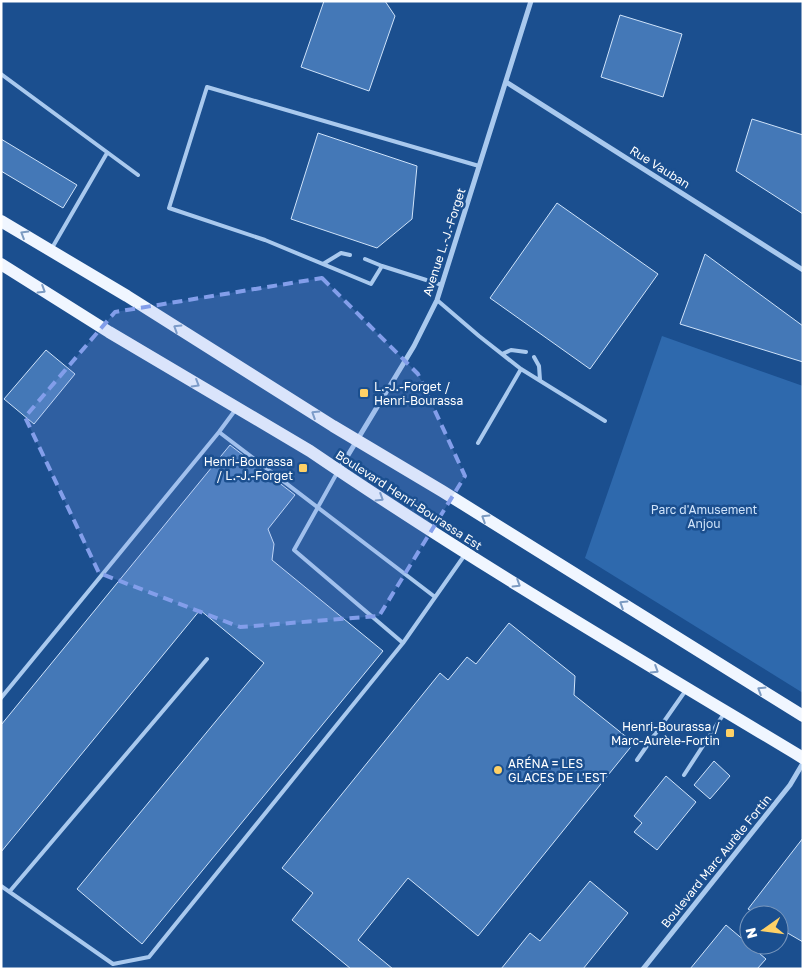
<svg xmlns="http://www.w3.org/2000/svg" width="804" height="970" font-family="'Golos Text',sans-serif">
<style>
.green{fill:#2e69ad}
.building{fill:#4478b7;stroke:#cfe3fa}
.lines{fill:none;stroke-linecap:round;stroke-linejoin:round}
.lane{stroke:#a9c9ee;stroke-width:4}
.street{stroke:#a9c9ee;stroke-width:5}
.primary{stroke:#f0f6ff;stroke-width:12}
.oneway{stroke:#7b9ac1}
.marked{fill:#839eea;fill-opacity:0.2;stroke:#839eea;stroke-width:4;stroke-dasharray:10 6;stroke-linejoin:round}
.poi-dot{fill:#ffd166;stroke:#1b4f8f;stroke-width:2}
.labels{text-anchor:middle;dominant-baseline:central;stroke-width:5;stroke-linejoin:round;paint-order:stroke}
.street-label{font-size:12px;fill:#fff;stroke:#1b4f8f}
.poi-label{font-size:12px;fill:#fff;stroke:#1b4f8f;text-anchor:start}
.park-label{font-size:12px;fill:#cfe3fa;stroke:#1b4f8f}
</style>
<rect width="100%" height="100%" fill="#1b4f8f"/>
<!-- green -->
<path class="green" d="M662 336 803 386V693L585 558Z"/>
<!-- building -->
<path class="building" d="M324 1H385L395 16 369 91 301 67Z
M620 15 682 34 663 97 601 77Z
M752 119 803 135V214L736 171Z
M318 133 417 166 412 219 377 248 291 219Z
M1 139 77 185 63 208 1 171Z
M557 203 658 274 590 369 490 298Z
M705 254 803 326V362L680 324Z
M46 350 75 374 34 424 4 399Z
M230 445 295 495 268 529 274 544 272 560 383 651 142 944 77 889 264 663 200 610 1 852V725Z
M509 623 575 676 574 695 634 743 478 936 408 878 358 940 393 969H351L292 920 313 893 282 868 440 673 448 680 467 657 476 664Z
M714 761 730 776 710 799 694 785Z
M666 776 696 802 657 850 634 832 642 823 634 816Z
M803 838V942L779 928V915H758L748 909Z
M590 881 628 913 583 969H501L530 933 540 941Z
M726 925 766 959 757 969H690Z"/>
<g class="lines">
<!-- lane -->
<path class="lane" d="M1 74 138 175
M52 248 107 153
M365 259 382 266
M323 264 341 253 350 255
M442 285 382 266 371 284 265 240 169 208 207 87 479 166
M437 300 479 336 521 369 605 421
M502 354 511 350 526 352
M534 357 539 366 540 380
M219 432 435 597
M478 443 521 369
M337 473 294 550 403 643 464 556
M1 698 219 432 236 409
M637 760 686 690
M684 775 725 712
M1 886 113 964 149 957 403 643
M10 891 207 659"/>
<!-- street -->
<path class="street" d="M506 82 803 270
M339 470 414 346 437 300 531 1
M643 969 790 785 803 763"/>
<!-- primary -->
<path class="primary" d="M1 221 127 296 333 426 442 491 803 716
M1 264 109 332 310 451C470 560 637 658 803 758"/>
</g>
<!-- one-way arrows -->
<defs><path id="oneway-chevron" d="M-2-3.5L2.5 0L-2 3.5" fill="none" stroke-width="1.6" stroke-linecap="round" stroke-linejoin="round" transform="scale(1.25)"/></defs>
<g class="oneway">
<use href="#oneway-chevron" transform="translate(24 234) rotate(-149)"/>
<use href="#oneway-chevron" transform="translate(42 290) rotate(32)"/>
<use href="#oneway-chevron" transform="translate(177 328) rotate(-148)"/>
<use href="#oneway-chevron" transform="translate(196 384) rotate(31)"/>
<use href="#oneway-chevron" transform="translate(315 414) rotate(-148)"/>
<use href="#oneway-chevron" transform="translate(380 498) rotate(32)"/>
<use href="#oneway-chevron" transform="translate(485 518) rotate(-148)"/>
<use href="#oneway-chevron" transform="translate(517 584) rotate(32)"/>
<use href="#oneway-chevron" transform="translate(623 604) rotate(-148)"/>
<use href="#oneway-chevron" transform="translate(655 670) rotate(32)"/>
<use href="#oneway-chevron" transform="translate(761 690) rotate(-148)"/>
</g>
<!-- marked area -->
<path class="marked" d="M322 278 418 374 465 476 379 616 240 627 99 573 25 417 115 312Z"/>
<!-- markers -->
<g class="poi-dot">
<rect x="359" y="388" width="10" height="10" rx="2.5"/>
<rect x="298" y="463" width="10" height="10" rx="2.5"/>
<rect x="725" y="728" width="10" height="10" rx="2.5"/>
<circle cx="498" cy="770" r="5"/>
</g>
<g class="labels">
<!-- street labels -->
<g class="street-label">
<text transform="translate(660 167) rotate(32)">Rue Vauban</text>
<text transform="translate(444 242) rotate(-72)">Avenue L.-J.-Forget</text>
<text transform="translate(409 500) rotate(33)">Boulevard Henri-Bourassa Est</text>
<text transform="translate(716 861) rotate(-51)">Boulevard Marc Aurèle Fortin</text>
</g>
<!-- poi labels -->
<g class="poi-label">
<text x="374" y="386">L.-J.-Forget /<tspan x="374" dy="14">Henri-Bourassa</tspan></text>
<text x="293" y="461" text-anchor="end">Henri-Bourassa<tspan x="293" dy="14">/ L.-J.-Forget</tspan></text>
<text x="720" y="726" text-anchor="end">Henri-Bourassa /<tspan x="720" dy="14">Marc-Aurèle-Fortin</tspan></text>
<text x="508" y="763">ARÉNA = LES<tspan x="508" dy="14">GLACES DE L'EST</tspan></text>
</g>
<!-- park labels -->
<g class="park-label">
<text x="704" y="509">Parc d'Amusement<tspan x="704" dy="14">Anjou</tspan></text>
</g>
</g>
<!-- border -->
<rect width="804" height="970" fill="none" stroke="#ffffff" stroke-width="5"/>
<!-- north arrow -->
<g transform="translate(764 930) rotate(256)"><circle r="24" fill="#1b4f8f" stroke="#7695bc"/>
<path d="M0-4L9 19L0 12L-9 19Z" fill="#ffd166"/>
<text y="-8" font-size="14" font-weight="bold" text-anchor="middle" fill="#ffffff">N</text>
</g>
</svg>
